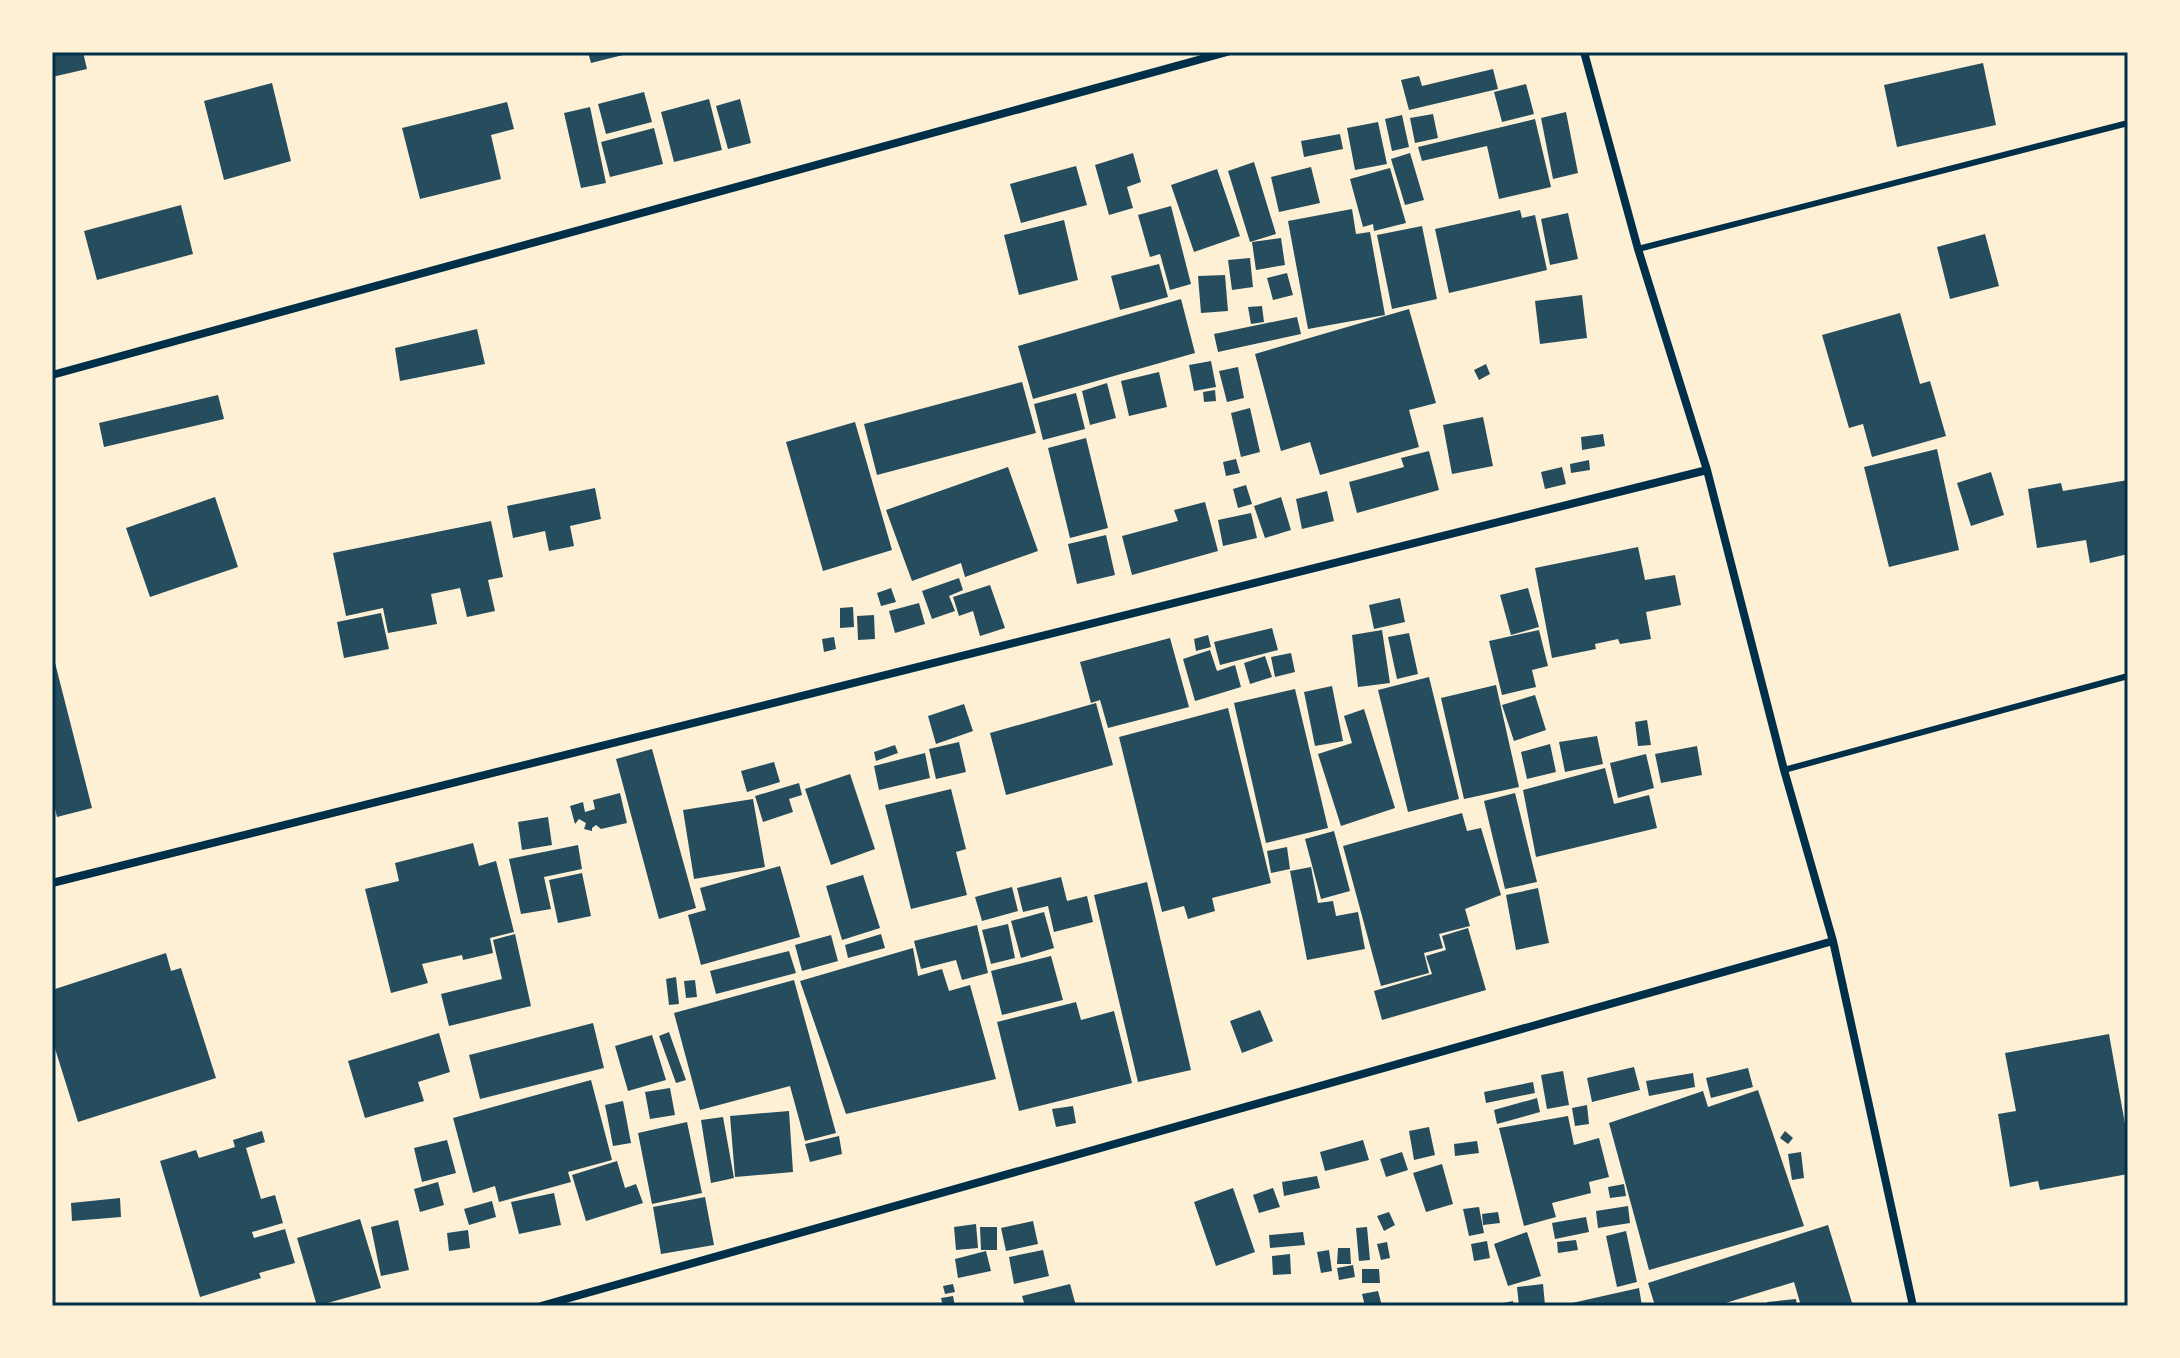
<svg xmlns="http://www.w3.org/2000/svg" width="2180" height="1358" font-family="Barlow,sans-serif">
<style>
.building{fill:#264d5e}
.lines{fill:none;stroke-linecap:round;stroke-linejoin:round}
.service{stroke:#003049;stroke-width:6}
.minor{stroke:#003049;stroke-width:8}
.neatline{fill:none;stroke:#003049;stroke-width:3}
</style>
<rect width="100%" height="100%" fill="#fdf0d5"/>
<!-- building -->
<path class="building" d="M52 52H83L87 69 52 77Z
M588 52H631V53L591 63Z
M1983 63 1996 125 1897 147 1884 85Z
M1493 69 1498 89 1409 110 1401 80 1419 76 1422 86Z
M272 83 291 161 224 180 204 101Z
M1526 84 1534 114 1502 122 1494 92Z
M644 92 652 122 606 134 598 104Z
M709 99 722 150 674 162 661 112Z
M740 99 751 143 728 149 716 106Z
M507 102 514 129 491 135 501 179 420 199 402 128Z
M590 107 606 183 581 188 564 113Z
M1566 112 1578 173 1553 179 1541 118Z
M1433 114 1438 138 1415 143 1410 118Z
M1402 115 1409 147 1392 151 1385 119Z
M1535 119 1551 187 1499 199 1487 146 1422 161 1418 147Z
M1378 122 1387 164 1355 170 1347 128Z
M654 128 663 164 610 177 601 142Z
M1340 134 1343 149 1304 157 1301 141Z
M1133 153 1141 182 1127 187 1133 208 1109 215 1095 165Z
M1410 153 1424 200 1405 205 1391 159Z
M1254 162 1276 234 1250 242 1228 171Z
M1076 166 1087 205 1021 223 1010 184Z
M1311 167 1320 203 1279 212 1271 177Z
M1390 168 1406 223 1374 231 1373 224 1363 227 1350 179Z
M1217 169 1240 236 1194 252 1171 185Z
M181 205 193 254 97 280 84 231Z
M1171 206 1191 284 1170 290 1160 254 1150 257 1138 215Z
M1352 209 1356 234 1370 232 1385 315 1308 329 1288 221Z
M1520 210 1522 218 1535 215 1547 270 1449 293 1435 229Z
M1568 213 1578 259 1550 265 1541 219Z
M1064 220 1078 280 1019 295 1004 235Z
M1422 226 1437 299 1392 309 1377 235Z
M1985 234 1999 286 1950 299 1937 247Z
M1281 238 1285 265 1256 270 1252 242Z
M1250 258 1253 287 1232 290 1228 260Z
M1159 264 1168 297 1120 310 1111 276Z
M1287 273 1293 295 1273 300 1267 278Z
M1225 275 1228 311 1201 313 1198 276Z
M1582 295 1587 338 1540 344 1535 301Z
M1181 299 1195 353 1033 399 1018 346Z
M1262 306 1264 322 1251 324 1248 307Z
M1409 309 1436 403 1409 410 1419 447 1320 475 1310 442 1281 451 1255 354Z
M1900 313 1920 384 1930 381 1946 436 1872 457 1863 424 1849 428 1822 335Z
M1297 317 1301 334 1218 352 1214 334Z
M477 329 485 364 400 381 395 348Z
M1211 361 1216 387 1194 391 1189 365Z
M1486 364 1490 374 1479 380 1474 370Z
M1238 367 1244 398 1227 402 1219 371Z
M1159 372 1167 407 1129 416 1121 381Z
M1022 382 1036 433 877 475 864 424Z
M1107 383 1116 418 1090 425 1082 391Z
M1215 390 1216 401 1204 402 1203 392Z
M1076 393 1085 429 1043 440 1034 404Z
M218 395 224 419 104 447 99 423Z
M1250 408 1260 452 1241 457 1231 413Z
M1483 417 1493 466 1452 474 1443 425Z
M855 422 892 550 823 571 786 442Z
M1603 434 1605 446 1582 450 1581 437Z
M1086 438 1108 528 1070 538 1048 448Z
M1937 449 1959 550 1889 567 1864 467Z
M1429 451 1439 490 1357 513 1349 482 1404 467 1401 458Z
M1236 459 1240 473 1226 476 1223 462Z
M1589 460 1590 470 1571 473 1570 464Z
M1008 467 1038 551 965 577 961 563 912 581 886 510Z
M1562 467 1566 484 1545 489 1541 472Z
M1991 472 2004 515 1971 526 1957 483Z
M2128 480V554L2090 563 2086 540 2037 548 2028 489 2061 483 2063 491Z
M1246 485 1252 504 1238 508 1233 489Z
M595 488 601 519 570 526 574 546 549 551 545 531 513 538 507 506Z
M1327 491 1334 521 1302 529 1296 499Z
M215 497 238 567 150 597 126 528Z
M1281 497 1291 530 1265 538 1254 506Z
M1205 502 1218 551 1132 575 1122 536 1178 521 1174 510Z
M1251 513 1257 538 1223 546 1218 520Z
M491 521 503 577 488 580 495 611 467 617 460 588 431 594 437 624 388 633 383 608 346 616 333 553Z
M1106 535 1115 575 1077 584 1068 544Z
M1638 547 1645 580 1675 575 1681 605 1646 612 1651 639 1620 644 1618 639 1595 644 1596 649 1552 658 1535 568Z
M959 578 963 590 949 596 955 611 932 619 922 591Z
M990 585 1005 628 980 636 973 611 959 616 953 597Z
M891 588 896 602 881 606 877 593Z
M1528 588 1539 627 1511 635 1500 595Z
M1400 598 1405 622 1374 629 1369 605Z
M919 603 925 624 895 633 889 611Z
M853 607 854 627 840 628V608Z
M381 613 389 649 344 658 337 622Z
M874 615 875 639 858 640 857 616Z
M1272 628 1278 650 1220 665 1214 642Z
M1382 630 1390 683 1358 687 1352 635Z
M1539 630 1548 666 1532 670 1536 687 1502 695 1489 641Z
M1409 633 1418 674 1397 679 1388 637Z
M1208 635 1211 647 1196 651 1194 639Z
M834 637 836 649 824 652 822 639Z
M1170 638 1189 707 1108 728 1100 700 1091 703 1080 662Z
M1210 650 1217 671 1235 665 1241 687 1195 701 1183 659Z
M52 651 92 808 57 817 52 795Z
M1291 653 1295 672 1275 677 1271 657Z
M1265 656 1272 677 1250 684 1244 663Z
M1429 677 1459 799 1408 812 1378 690Z
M1496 685 1519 787 1464 799 1441 698Z
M1332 686 1343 741 1315 746 1304 692Z
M1295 689 1328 828 1266 843 1234 703Z
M1535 695 1546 730 1514 741 1502 705Z
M1096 703 1113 765 1006 795 990 733Z
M964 704 973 731 936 744 928 716Z
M1228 708 1271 883 1212 898 1215 911 1188 919 1184 906 1162 912 1119 737Z
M1364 709 1395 808 1341 826 1318 754 1352 743 1344 716Z
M1647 720 1651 745 1638 746 1635 722Z
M1597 736 1603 764 1565 772 1559 742Z
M959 742 966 772 936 779 929 749Z
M1550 744 1556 772 1527 779 1521 752Z
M895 745 898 753 876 761 874 752Z
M1697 746 1702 775 1661 783 1655 754Z
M652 749 696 908 659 919 616 759Z
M925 753 930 778 879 790 874 766Z
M1646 754 1654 788 1618 798 1610 763Z
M774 762 780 782 747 792 741 771Z
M1605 768 1614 804 1649 795 1657 828 1536 857 1523 790Z
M850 774 875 849 831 865 805 789Z
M799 783 802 795 789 799 793 812 763 822 755 796Z
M951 789 966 849 956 852 967 895 911 909 885 805Z
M620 793 627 823 601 829 596 825 592 828V831L584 829 586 823 579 819 575 824 570 806 583 802 585 812 595 809 593 800Z
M1515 793 1537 882 1505 889 1484 801Z
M753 799 765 867 694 879 683 810Z
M1462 813 1467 831 1481 828 1501 895 1465 909 1470 926 1439 934 1443 948 1424 953 1429 973 1381 986 1343 846Z
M548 817 552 845 522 850 518 822Z
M1334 831 1350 891 1321 899 1305 839Z
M473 843 479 866 496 861 514 932 490 938 493 953 463 960 462 955 422 964 428 983 391 993 365 889 399 881 395 863Z
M578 845 582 869 544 877 551 909 521 914 509 859Z
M1287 847 1290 869 1271 873 1267 851Z
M780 866 800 937 701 965 688 915 706 910 700 888Z
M1311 867 1318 903 1333 901 1336 916 1358 912 1365 949 1307 960 1290 871Z
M582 873 591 916 558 923 549 880Z
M863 875 880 928 842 940 826 886Z
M1061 877 1067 901 1087 896 1093 922 1054 932 1048 906 1023 912 1017 888Z
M1147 882 1191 1070 1138 1082 1094 895Z
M1012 887 1018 911 982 921 975 897Z
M1538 888 1549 943 1516 950 1506 895Z
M1044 912 1054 948 1021 958 1011 921Z
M1008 924 1015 958 991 964 982 930Z
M977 925 988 973 962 980 956 960 921 969 914 941Z
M1468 928 1486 990 1382 1020 1374 991 1432 974 1426 956 1446 950 1442 936Z
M515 934 531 1006 449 1026 441 994 502 979 493 940Z
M881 934 885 948 848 958 845 945Z
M831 935 838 961 802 971 795 945Z
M913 948 918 976 942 969 949 991 970 985 996 1079 846 1114 800 981Z
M789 951 796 973 716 994 710 971Z
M166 953 171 971 181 968 216 1078 78 1122 52 1039V990Z
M1051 956 1063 1000 1002 1015 991 971Z
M676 977 679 1004 669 1005 666 979Z
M695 980 697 997 686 998 684 981Z
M794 980 836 1133 805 1141 790 1086 700 1110 674 1013Z
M1076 1002 1081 1020 1114 1011 1132 1083 1019 1111 997 1022Z
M1260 1010 1273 1041 1242 1053 1230 1021Z
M593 1023 604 1068 480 1099 469 1055Z
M669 1032 686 1080 676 1083 659 1036Z
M439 1033 450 1072 418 1082 424 1101 365 1118 348 1061Z
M2109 1034 2128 1141V1174L2040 1190 2038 1181 2010 1187 1998 1114 2016 1111 2005 1053Z
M652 1035 666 1080 628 1091 615 1046Z
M1634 1067 1640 1090 1592 1102 1587 1078Z
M1748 1068 1753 1087 1711 1098 1706 1078Z
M1563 1071 1569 1105 1547 1109 1541 1075Z
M1693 1073 1695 1087 1649 1096 1646 1081Z
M591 1080 612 1160 568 1172 571 1182 499 1202 495 1186 473 1193 453 1118Z
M1533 1082 1535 1093 1486 1103 1484 1092Z
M670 1088 675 1115 650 1119 645 1092Z
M1758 1090 1804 1226 1649 1270 1609 1123 1703 1091 1708 1107Z
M1537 1098 1540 1112 1497 1124 1494 1110Z
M623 1101 631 1143 613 1146 605 1105Z
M1587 1105 1589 1124 1575 1126 1572 1108Z
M1073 1106 1076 1123 1056 1127 1052 1109Z
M789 1111 793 1172 735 1177 730 1116Z
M1568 1116 1574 1145 1599 1138 1609 1177 1589 1182 1591 1193 1552 1203 1556 1217 1524 1226 1499 1128Z
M723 1117 734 1178 711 1183 701 1120Z
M687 1122 702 1193 652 1204 638 1133Z
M1429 1127 1435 1155 1414 1160 1409 1131Z
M262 1131 265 1142 246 1148 261 1199 275 1195 283 1223 252 1232 254 1238 285 1229 295 1263 259 1273 261 1278 200 1297 160 1161 196 1150 199 1158 235 1147 233 1140Z
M1785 1131 1793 1138 1788 1144 1780 1138Z
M839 1136 842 1154 810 1162 805 1144Z
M447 1140 456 1173 422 1182 414 1148Z
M1363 1140 1369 1160 1325 1171 1320 1152Z
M1477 1141 1479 1153 1455 1156 1454 1144Z
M1402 1152 1408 1170 1386 1177 1380 1159Z
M1801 1152 1804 1178 1792 1180 1788 1154Z
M617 1161 625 1188 636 1184 643 1203 586 1221 572 1175Z
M1442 1164 1453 1204 1426 1212 1413 1173Z
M1317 1176 1320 1188 1284 1196 1282 1182Z
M438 1182 444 1205 420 1212 414 1189Z
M1624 1184 1626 1196 1610 1198 1608 1187Z
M1233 1188 1255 1252 1216 1266 1194 1202Z
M1273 1188 1280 1207 1259 1213 1253 1195Z
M554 1193 561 1225 519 1234 511 1202Z
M705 1197 714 1245 661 1254 653 1207Z
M120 1198 121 1217 72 1221 71 1203Z
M492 1201 496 1217 469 1225 464 1209Z
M1628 1206 1630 1223 1598 1228 1596 1211Z
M1479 1207 1484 1233 1469 1236 1463 1209Z
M1389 1212 1395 1225 1384 1231 1377 1216Z
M1498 1212 1500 1223 1483 1225 1482 1214Z
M1586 1217 1589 1232 1555 1239 1552 1223Z
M360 1219 381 1288 317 1306 297 1238Z
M398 1220 409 1270 381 1276 371 1227Z
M1033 1221 1038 1244 1006 1251 1001 1228Z
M976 1224 978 1248 956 1250 954 1227Z
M1828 1225 1853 1306H1801L1794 1282 1716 1306H1655L1648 1283Z
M980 1227H997V1250H981Z
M1367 1227 1370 1260 1359 1261 1356 1228Z
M468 1230 470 1248 449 1251 447 1233Z
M1626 1231 1637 1282 1617 1287 1606 1236Z
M1303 1232 1305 1245 1270 1248 1269 1235Z
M1527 1232 1541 1276 1508 1286 1494 1244Z
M1576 1240 1578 1250 1558 1253 1557 1242Z
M1487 1241 1490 1258 1474 1261 1471 1244Z
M1387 1242 1390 1258 1381 1260 1377 1244Z
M1338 1248H1350L1351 1264H1337Z
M1043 1250 1049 1276 1014 1284 1009 1257Z
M1329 1250 1332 1271 1321 1273 1317 1252Z
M986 1251 991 1271 958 1278 955 1259Z
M1290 1254 1291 1274 1273 1275 1272 1256Z
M1353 1265 1355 1277 1339 1280 1337 1268Z
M1362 1269H1379L1380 1283H1362Z
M953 1284 955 1292 945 1294 943 1286Z
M1070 1284 1076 1306H1025L1022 1296Z
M1543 1284 1545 1305 1519 1306 1517 1287Z
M1639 1288 1642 1306H1563V1305Z
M1378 1291 1382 1306H1365L1362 1294Z
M953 1296 955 1306H943L941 1298Z
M1796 1299 1797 1306H1767V1302Z
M1513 1301 1514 1306H1494V1305Z"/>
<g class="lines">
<!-- service -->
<path class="service" d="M1638 249 2128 123
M1784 770 2128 676"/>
<!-- minor -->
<path class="minor" d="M1584 52 1638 249 1707 470 1784 770 1833 941 1913 1306
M52 375 1227 52
M52 883 1707 470
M541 1306 1833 941"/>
</g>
<!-- border -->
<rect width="2180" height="1358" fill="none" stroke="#fdf0d5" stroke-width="108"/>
<rect x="54" y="54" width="2072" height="1250" class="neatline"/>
</svg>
